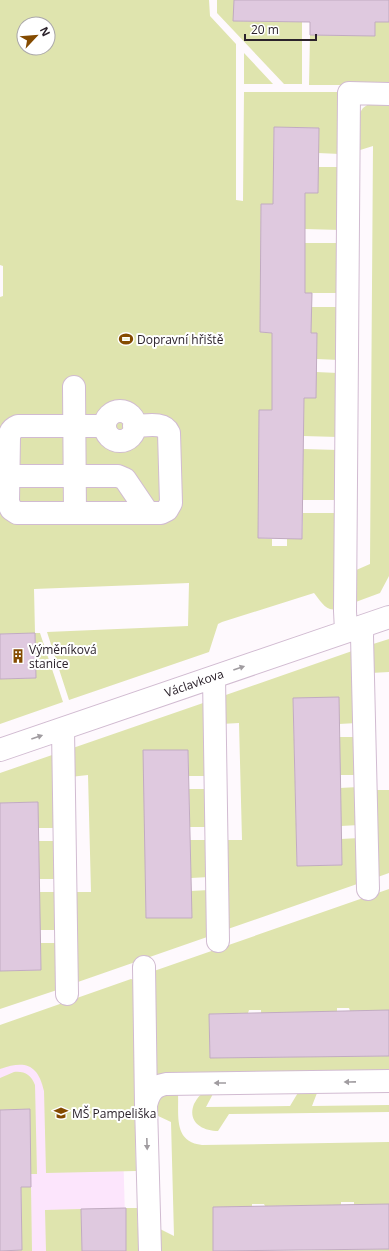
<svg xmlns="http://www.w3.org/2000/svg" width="389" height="1251" font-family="'Open Sans',sans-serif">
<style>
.built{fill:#fce5fc}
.green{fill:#dfe4ae;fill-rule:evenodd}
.building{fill:#dfc9df;stroke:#c1abc1}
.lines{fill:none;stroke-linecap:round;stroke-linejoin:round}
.minor-casing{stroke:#d1bbd1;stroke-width:24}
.minor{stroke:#fff;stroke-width:22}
.oneway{fill:#a09ca0}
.labels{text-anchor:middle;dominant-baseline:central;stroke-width:4;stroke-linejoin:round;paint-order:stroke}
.poi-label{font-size:12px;fill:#2b222b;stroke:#fff;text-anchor:start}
.street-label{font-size:12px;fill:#2b222b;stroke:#fff}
</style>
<rect width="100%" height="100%" fill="#fef9fd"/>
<!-- built -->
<path class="built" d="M119 1009 126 1251H0V1053Z"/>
<!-- green -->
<path class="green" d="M0 0H209L210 16 236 44V200L243 201 244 92H341L340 154 318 153 319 128 274 127 273 204H261L260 332 272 333V410H259L258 538 272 539V546H287V539H302L303 513H337L336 609C326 612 320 600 314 593L222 622 218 624 209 652 69 700 47 632 188 626 189 583 34 589 35 633H40L63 702 0 724V679L36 678 35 633 0 634V297L3 296V266L0 265ZM24 24H48V48H24Z
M217 0H234V21L302 22V84H284L217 13Z
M375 22H389V85H309L310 35 375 36Z
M244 53 273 84H244Z
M389 102V576L380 593 353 603 354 571 370 564 373 146 357 151 359 114 363 108 370 103Z
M318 167H340V230L305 229V193Z
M305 243H339V293H305Z
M304 307H339V360L317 359V333H304Z
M316 372 338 373V437L303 436 304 398H316Z
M303 449 338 450 337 500H303Z
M389 639V681V672L371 673 370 645Z
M355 650 357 723 339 724 293 698 297 866 342 865 341 839 359 838 360 883 225 930 224 840H242L239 723 221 724 220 697Z
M206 702 207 776H189L188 750H144L146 918H191V891L209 890 210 936 75 983 73 892H91L88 775 70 777V749Z
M339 737H357L358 775H340Z
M55 754 57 828H38V802L0 803V773Z
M358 787 359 825 341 826 340 788Z
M189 789H207L208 827H190Z
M373 790H389V873L375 878Z
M190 840H208L209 877 191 878Z
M39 841H57V879H39Z
M389 889V1010L350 1011 349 1008H337V1012L261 1013V1010H249L248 1013 209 1014 210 1058 389 1056V1074L155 1076 154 971Z
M40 892H58L59 930H40Z
M41 943H59L60 989 0 1009V971L41 970Z
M131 979 134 980 138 1081 134 1086 136 1171 46 1173 44 1091C38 1064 25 1060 0 1069V1025Z
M14 1072C25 1071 31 1075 35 1085L37 1174H30V1109L0 1110V1078Z
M316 1090 317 1093 312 1106 389 1105V1112L229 1114 218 1131C202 1131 187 1122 194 1104 196 1101 198 1096 202 1094 205 1092 210 1093 214 1092L206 1107 290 1106 299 1091Z
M165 1093 178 1094C179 1115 173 1142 202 1145L389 1142V1204L354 1205V1202H341V1205L265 1206 264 1204H252V1207H213V1251H157L158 1228 174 1236 171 1122 156 1115V1103Z
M21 1187H31L32 1251H0L22 1250Z
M126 1208H137L139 1251H126Z
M81 1209 82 1251H46L45 1210Z
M389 1249V1251H275Z"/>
<!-- building -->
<path class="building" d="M234 0H389V22H375V36L310 35V22L233 21Z
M274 127 319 128 318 193H305V293H312L311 333H317L316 398H304L302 539 258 538 259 410H272V333L260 332 261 204H273Z
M35 633 36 678 0 679V634Z
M339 697 342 865 297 866 293 698Z
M143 750H188L192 918H146Z
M38 802 41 970 0 971V803Z
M389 1010V1056L210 1058 209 1014Z
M30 1109 31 1187H21L22 1250 0 1251V1110Z
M389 1204V1249L213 1251V1207Z
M126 1208V1251H82L81 1209Z"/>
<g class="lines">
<defs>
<path id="minor" d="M74 387 75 513
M105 426a15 15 0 1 1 30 0a15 15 0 1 1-30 0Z
M105 426H18C13 428 10 431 9 437L8 502 11 509 17 513H161L167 510 171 503 169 433C164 421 145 426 134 426
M8 476H118L125 479 148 513
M363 626 362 636 368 889
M346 631 345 611 349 93 389 94
M214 677 218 941
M63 729 67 994
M0 750 389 617
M144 967 146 1105 150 1251
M146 1105C149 1093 153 1086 166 1084L389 1081"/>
</defs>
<!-- minor casing -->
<use href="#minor" class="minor-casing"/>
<!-- minor -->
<use href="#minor" class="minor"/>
</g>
<!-- one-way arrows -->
<defs><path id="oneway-solid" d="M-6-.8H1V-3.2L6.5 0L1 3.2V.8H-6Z"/></defs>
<g class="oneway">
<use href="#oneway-solid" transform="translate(239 668) rotate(-19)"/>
<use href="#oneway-solid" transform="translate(37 737) rotate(-19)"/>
<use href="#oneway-solid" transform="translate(350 1082) rotate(179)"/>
<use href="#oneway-solid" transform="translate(220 1083) rotate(-180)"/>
<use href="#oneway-solid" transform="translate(147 1144) rotate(88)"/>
</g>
<!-- icons -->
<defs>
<symbol id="stadium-bare" viewBox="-9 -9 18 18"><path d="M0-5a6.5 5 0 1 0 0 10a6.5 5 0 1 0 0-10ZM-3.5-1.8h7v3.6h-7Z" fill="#844b00" stroke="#fff" stroke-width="2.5" paint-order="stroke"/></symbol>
<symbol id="building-bare" viewBox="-9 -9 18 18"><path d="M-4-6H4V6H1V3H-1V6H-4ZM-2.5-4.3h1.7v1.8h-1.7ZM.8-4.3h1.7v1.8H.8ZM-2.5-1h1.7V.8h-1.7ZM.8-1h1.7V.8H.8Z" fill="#844b00" stroke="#fff" stroke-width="2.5" paint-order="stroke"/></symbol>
<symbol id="school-bare" viewBox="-9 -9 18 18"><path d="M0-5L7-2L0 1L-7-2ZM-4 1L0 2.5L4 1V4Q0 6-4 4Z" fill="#844b00" stroke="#fff" stroke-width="2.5" paint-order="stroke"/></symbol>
</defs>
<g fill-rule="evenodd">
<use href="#stadium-bare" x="116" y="329" width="20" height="20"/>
<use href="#building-bare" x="8" y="646" width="20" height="20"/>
<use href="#school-bare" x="51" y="1103" width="20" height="20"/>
</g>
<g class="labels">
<!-- poi labels -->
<g class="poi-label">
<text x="137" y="339">Dopravní hřiště</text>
<text x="29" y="649">Výměníková<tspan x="29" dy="14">stanice</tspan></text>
<text x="72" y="1113">MŠ Pampeliška</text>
</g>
<!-- street labels -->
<g class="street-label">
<text transform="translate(194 683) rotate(-19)">Václavkova</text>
</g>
</g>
<!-- north arrow -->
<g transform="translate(36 36) rotate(64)"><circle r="19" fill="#ffffff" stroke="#aaa7aa"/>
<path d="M0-3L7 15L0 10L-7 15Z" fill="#844b00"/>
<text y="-6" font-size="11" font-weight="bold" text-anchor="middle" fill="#2b222b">N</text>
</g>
<!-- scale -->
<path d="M245 34v6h71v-6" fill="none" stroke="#2b222b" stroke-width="2"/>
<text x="251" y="34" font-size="12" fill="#2b222b" stroke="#ffffff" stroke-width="3" paint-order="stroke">20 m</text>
</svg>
